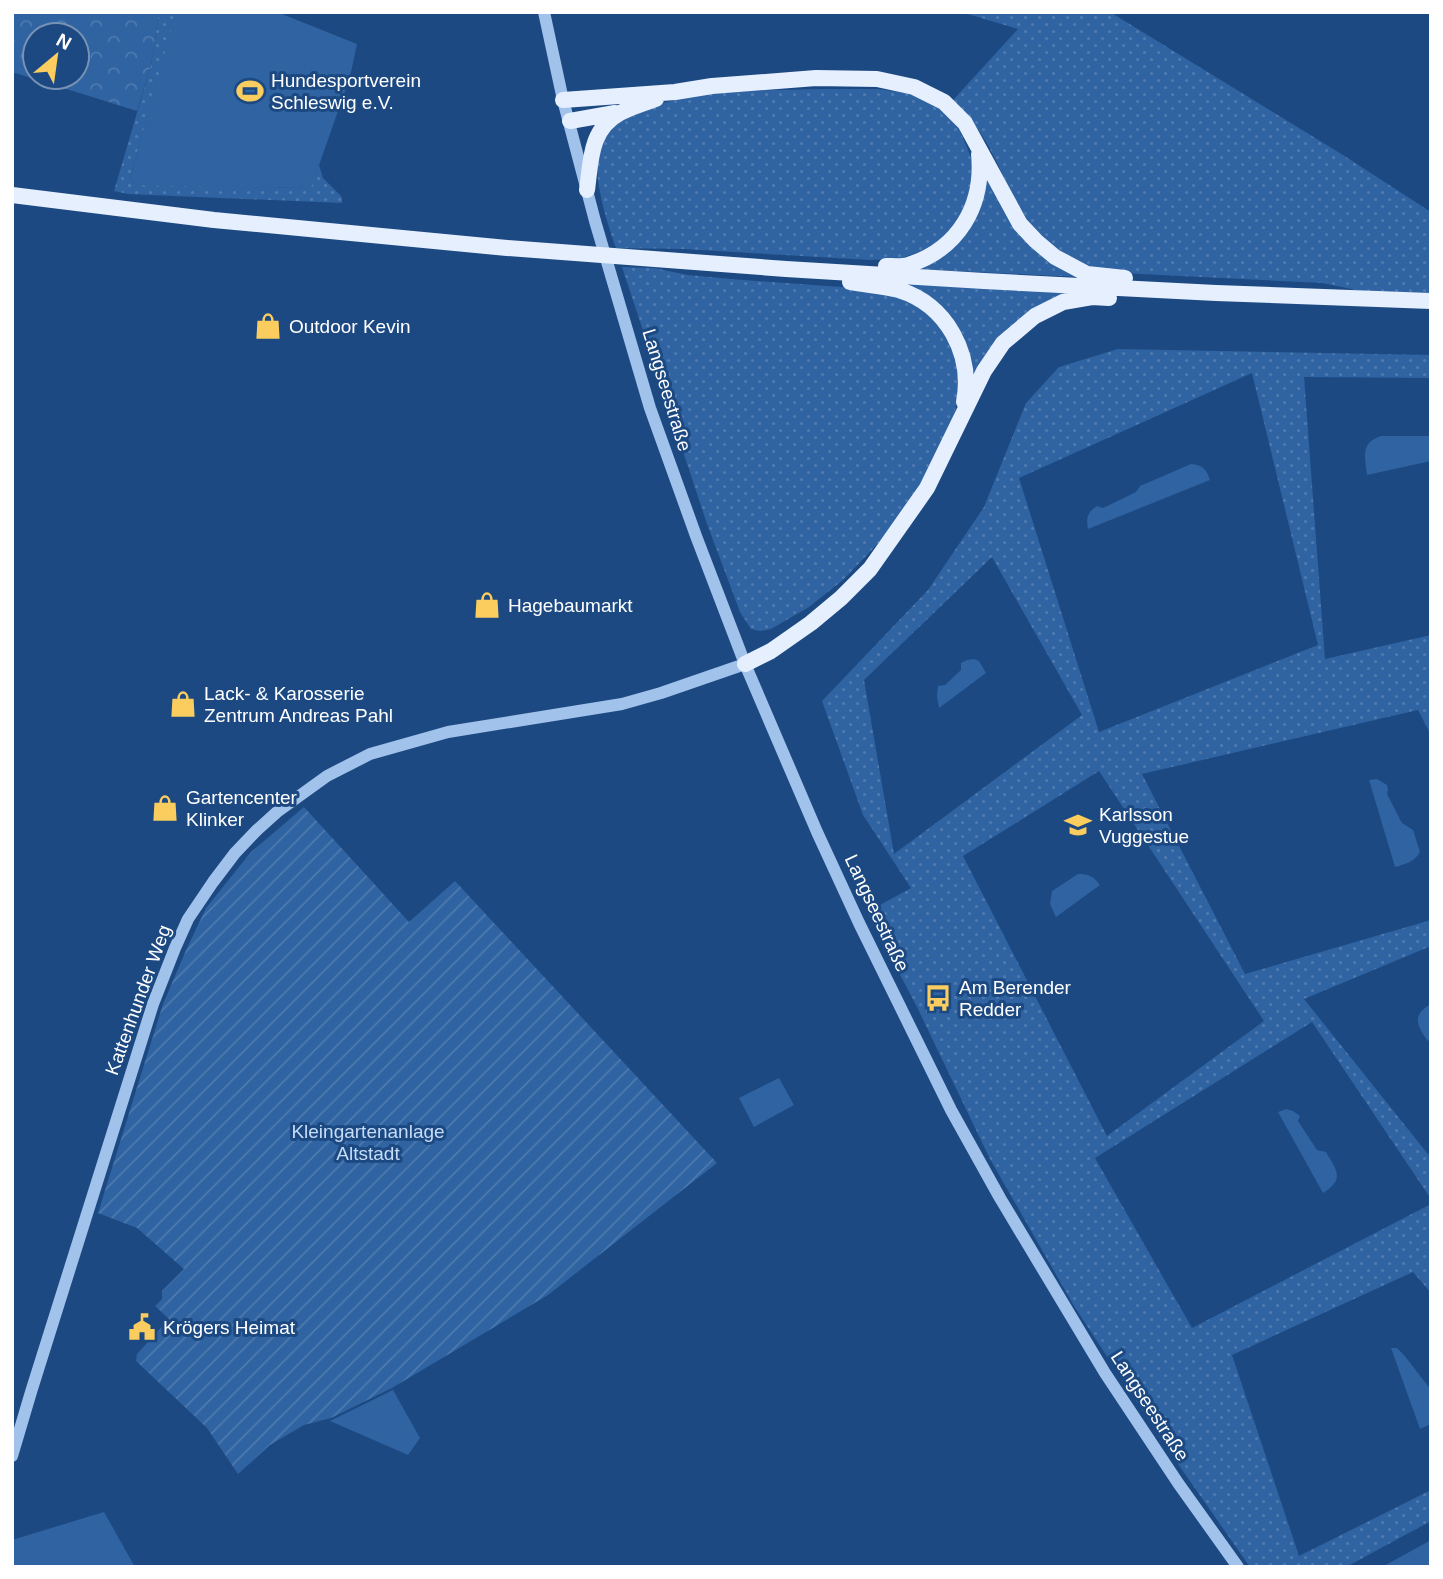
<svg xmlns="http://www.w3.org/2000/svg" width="1443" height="1579" font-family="Helvetica,sans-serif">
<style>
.grass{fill:url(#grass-dots);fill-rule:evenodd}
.forest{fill:url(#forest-crowns);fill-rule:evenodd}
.park{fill:#2f63a1}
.garden{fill:url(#garden-furrows)}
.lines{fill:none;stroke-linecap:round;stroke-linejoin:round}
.minor{stroke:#a1c2ea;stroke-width:12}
.major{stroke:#e5effe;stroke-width:16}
.labels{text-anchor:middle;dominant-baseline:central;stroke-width:6;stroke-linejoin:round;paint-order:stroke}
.poi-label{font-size:19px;fill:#fff;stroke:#1c4982;text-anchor:start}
.street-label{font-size:19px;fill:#fff;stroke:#1c4982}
.park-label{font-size:19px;fill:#c5dcf7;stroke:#1c4982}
</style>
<defs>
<pattern id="grass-dots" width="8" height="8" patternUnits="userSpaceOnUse" patternTransform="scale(1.75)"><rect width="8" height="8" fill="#2f63a1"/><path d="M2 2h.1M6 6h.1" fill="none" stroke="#4e7aaf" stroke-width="1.8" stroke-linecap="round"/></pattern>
<pattern id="forest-crowns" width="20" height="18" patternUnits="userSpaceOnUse" patternTransform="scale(1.75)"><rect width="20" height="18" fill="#2f63a1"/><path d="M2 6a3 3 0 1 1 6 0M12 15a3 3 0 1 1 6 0" fill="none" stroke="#4e7aaf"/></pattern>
<pattern id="garden-furrows" width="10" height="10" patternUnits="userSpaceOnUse" patternTransform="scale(1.75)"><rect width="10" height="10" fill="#2f63a1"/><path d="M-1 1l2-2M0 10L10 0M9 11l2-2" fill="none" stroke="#4e7aaf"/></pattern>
</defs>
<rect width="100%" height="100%" fill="#1c4982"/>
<!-- grass -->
<path class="grass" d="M159 12H176V16L130 178 135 184 310 188 319 165 323 178 342 197V203L128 194 114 191 151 65Z
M961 12H1110L1343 155 1431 212V293L1361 291 1322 283 1120 273C1099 269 1076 265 1059 253 1022 227 1009 185 989 147 979 129 967 114 953 100L1018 29Z
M820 89H878L912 94 941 109 959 129 969 152 975 172 971 196 951 232 930 248 899 259 869 260 683 249 616 248C606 220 593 178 598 148 599 142 606 129 611 125 616 121 624 118 630 116 687 87 758 91 820 89Z
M986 168 1016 228 1081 277 910 269 938 257Z
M622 267 654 268 688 275 743 280 869 289 918 304 953 340 960 383 955 411 946 434 922 484 890 531 843 580 809 607 771 629 760 631 751 629 740 612 706 521Z
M903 282 1079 292 1031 311 972 386C970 330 951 307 903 282Z
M1118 349 1431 355V378L1304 377 1325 659 1431 635V735L1418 710 1142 774 1245 974 1431 920V946L1304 999 1431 1158V1199L1312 1022 1095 1158 1192 1328 1431 1204V1293L1413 1272 1232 1355 1299 1556 1431 1490V1521L1346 1567H1250L1171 1454 1074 1306 990 1159 917 1007 867 912 911 888 863 815 822 701 928 590 984 507 1026 403 1059 367ZM1252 373 1318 645 1099 732 1019 478ZM992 557 1082 715 894 854 864 680ZM1099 771 1264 1021 1107 1136 963 856Z"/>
<!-- forest -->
<path class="forest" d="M12 12H159L151 65 137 111 12 72ZM35 35H77V77H35Z"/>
<!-- park -->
<path class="park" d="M176 12H277L357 44 350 77 311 188 147 186 135 184 130 178Z
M1381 436H1431V461L1367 475C1365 456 1360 443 1381 436Z
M1191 464C1203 465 1207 470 1210 480L1088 529C1086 519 1087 512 1097 506L1103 508 1136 492 1140 486Z
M974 659 979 661 986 673 939 708 937 696 938 686 945 685 961 670V663L967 660Z
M1377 779 1387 785 1388 790 1387 794 1402 823 1413 830 1420 852C1414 862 1406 864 1395 867L1369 780Z
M1078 874C1089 874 1093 876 1100 885L1056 917 1050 904 1052 891Z
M1431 1004V1039L1428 1041C1417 1026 1411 1015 1431 1004Z
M779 1078 794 1105 754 1127 739 1098Z
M1286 1109 1293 1111 1300 1116 1298 1121 1317 1150 1326 1152C1337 1171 1345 1179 1323 1193L1278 1112Z
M1391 1348H1397L1404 1355 1431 1390V1424L1420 1429Z
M393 1390 420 1438 408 1455 330 1421Z
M104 1512 135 1567H12V1540Z
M1431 1540V1567H1382Z"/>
<!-- garden -->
<path class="garden" d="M304 807 409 922 455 881 717 1163 548 1295 392 1388 331 1418 304 1425 270 1445 238 1474 207 1428 136 1361 137 1354 169 1319 155 1306 162 1299V1291L184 1269 137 1228 98 1213 163 1004 187 948 206 908 251 852Z"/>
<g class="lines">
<!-- minor -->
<path class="minor" d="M544 12 563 100 595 221 650 408 696 536 745 664 817 832 859 923 951 1110 1000 1198 1105 1373 1178 1483 1238 1567
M12 1456 31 1392 153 1004 175 948 188 919 213 882 235 853 257 830 277 812 327 776 370 754 448 732 622 704 661 693 745 664"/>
<!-- major -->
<path class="major" d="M563 100 675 92 712 86 816 78 877 79 914 87 944 102 965 123 1020 224 1036 241 1055 257 1087 274 1125 278
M570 121 615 113
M587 190C591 160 590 129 620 113 631 107 644 103 656 99
M12 195 214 220 507 248 786 269 984 281 1216 293 1431 301
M886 266C893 266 902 267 908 265 959 249 984 205 979 154
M850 282C866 285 884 286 899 290 947 305 973 354 964 402
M745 664 771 651 811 623 841 598 870 569 927 488 984 371 1003 343 1035 316 1063 302 1092 297 1109 298"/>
</g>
<!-- icons -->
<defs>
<symbol id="stadium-bare" viewBox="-9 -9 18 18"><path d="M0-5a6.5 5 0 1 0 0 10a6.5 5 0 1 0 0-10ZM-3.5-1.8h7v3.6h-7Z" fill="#fbcc5e" stroke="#1c4982" stroke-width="2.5" paint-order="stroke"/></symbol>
<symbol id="shop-bare" viewBox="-9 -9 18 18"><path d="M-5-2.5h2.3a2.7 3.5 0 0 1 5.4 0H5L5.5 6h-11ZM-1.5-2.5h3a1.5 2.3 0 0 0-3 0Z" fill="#fbcc5e" stroke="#1c4982" stroke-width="2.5" paint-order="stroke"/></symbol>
<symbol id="school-bare" viewBox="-9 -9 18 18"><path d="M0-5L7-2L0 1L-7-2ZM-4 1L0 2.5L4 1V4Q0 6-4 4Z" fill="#fbcc5e" stroke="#1c4982" stroke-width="2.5" paint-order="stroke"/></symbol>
<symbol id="bus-bare" viewBox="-9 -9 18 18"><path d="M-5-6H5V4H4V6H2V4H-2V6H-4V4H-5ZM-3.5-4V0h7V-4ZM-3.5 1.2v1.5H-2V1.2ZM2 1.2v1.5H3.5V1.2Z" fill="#fbcc5e" stroke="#1c4982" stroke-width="2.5" paint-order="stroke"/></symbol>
<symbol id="civic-bare" viewBox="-9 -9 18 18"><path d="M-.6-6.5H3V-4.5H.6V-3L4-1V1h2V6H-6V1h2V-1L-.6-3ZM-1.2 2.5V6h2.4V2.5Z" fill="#fbcc5e" stroke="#1c4982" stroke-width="2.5" paint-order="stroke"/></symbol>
</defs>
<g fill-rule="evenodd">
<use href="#stadium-bare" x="231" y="72" width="38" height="38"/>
<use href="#shop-bare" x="249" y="307" width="38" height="38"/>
<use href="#shop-bare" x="468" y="586" width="38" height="38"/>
<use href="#shop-bare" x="164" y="685" width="38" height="38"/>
<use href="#shop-bare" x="146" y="789" width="38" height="38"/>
<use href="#school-bare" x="1059" y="806" width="38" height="38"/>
<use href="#bus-bare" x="919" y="979" width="38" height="38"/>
<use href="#civic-bare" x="123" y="1308" width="38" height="38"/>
</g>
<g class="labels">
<!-- poi labels -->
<g class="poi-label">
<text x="271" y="80">Hundesportverein<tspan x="271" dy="22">Schleswig e.V.</tspan></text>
<text x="289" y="326">Outdoor Kevin</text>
<text x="508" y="605">Hagebaumarkt</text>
<text x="204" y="693">Lack- &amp; Karosserie<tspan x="204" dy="22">Zentrum Andreas Pahl</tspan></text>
<text x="186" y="797">Gartencenter<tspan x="186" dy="22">Klinker</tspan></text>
<text x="1099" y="814">Karlsson<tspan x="1099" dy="22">Vuggestue</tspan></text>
<text x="959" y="987">Am Berender<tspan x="959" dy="22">Redder</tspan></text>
<text x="163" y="1327">Krögers Heimat</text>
</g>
<!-- street labels -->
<g class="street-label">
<text transform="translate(667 390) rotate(73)">Langseestraße</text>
<text transform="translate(877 913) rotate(65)">Langseestraße</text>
<text transform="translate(138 1000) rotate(-70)">Kattenhunder Weg</text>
<text transform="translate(1150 1406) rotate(57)">Langseestraße</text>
</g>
<!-- park labels -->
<g class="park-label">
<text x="368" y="1131">Kleingartenanlage<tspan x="368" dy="22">Altstadt</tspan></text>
</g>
</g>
<!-- border -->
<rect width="1443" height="1579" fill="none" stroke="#ffffff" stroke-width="28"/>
<!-- north arrow -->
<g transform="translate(56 56) rotate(29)"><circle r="33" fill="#1c4982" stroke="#7792b4" stroke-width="2"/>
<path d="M0-5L12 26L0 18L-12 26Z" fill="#fbcc5e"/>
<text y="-10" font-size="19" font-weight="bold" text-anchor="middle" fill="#ffffff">N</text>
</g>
</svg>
